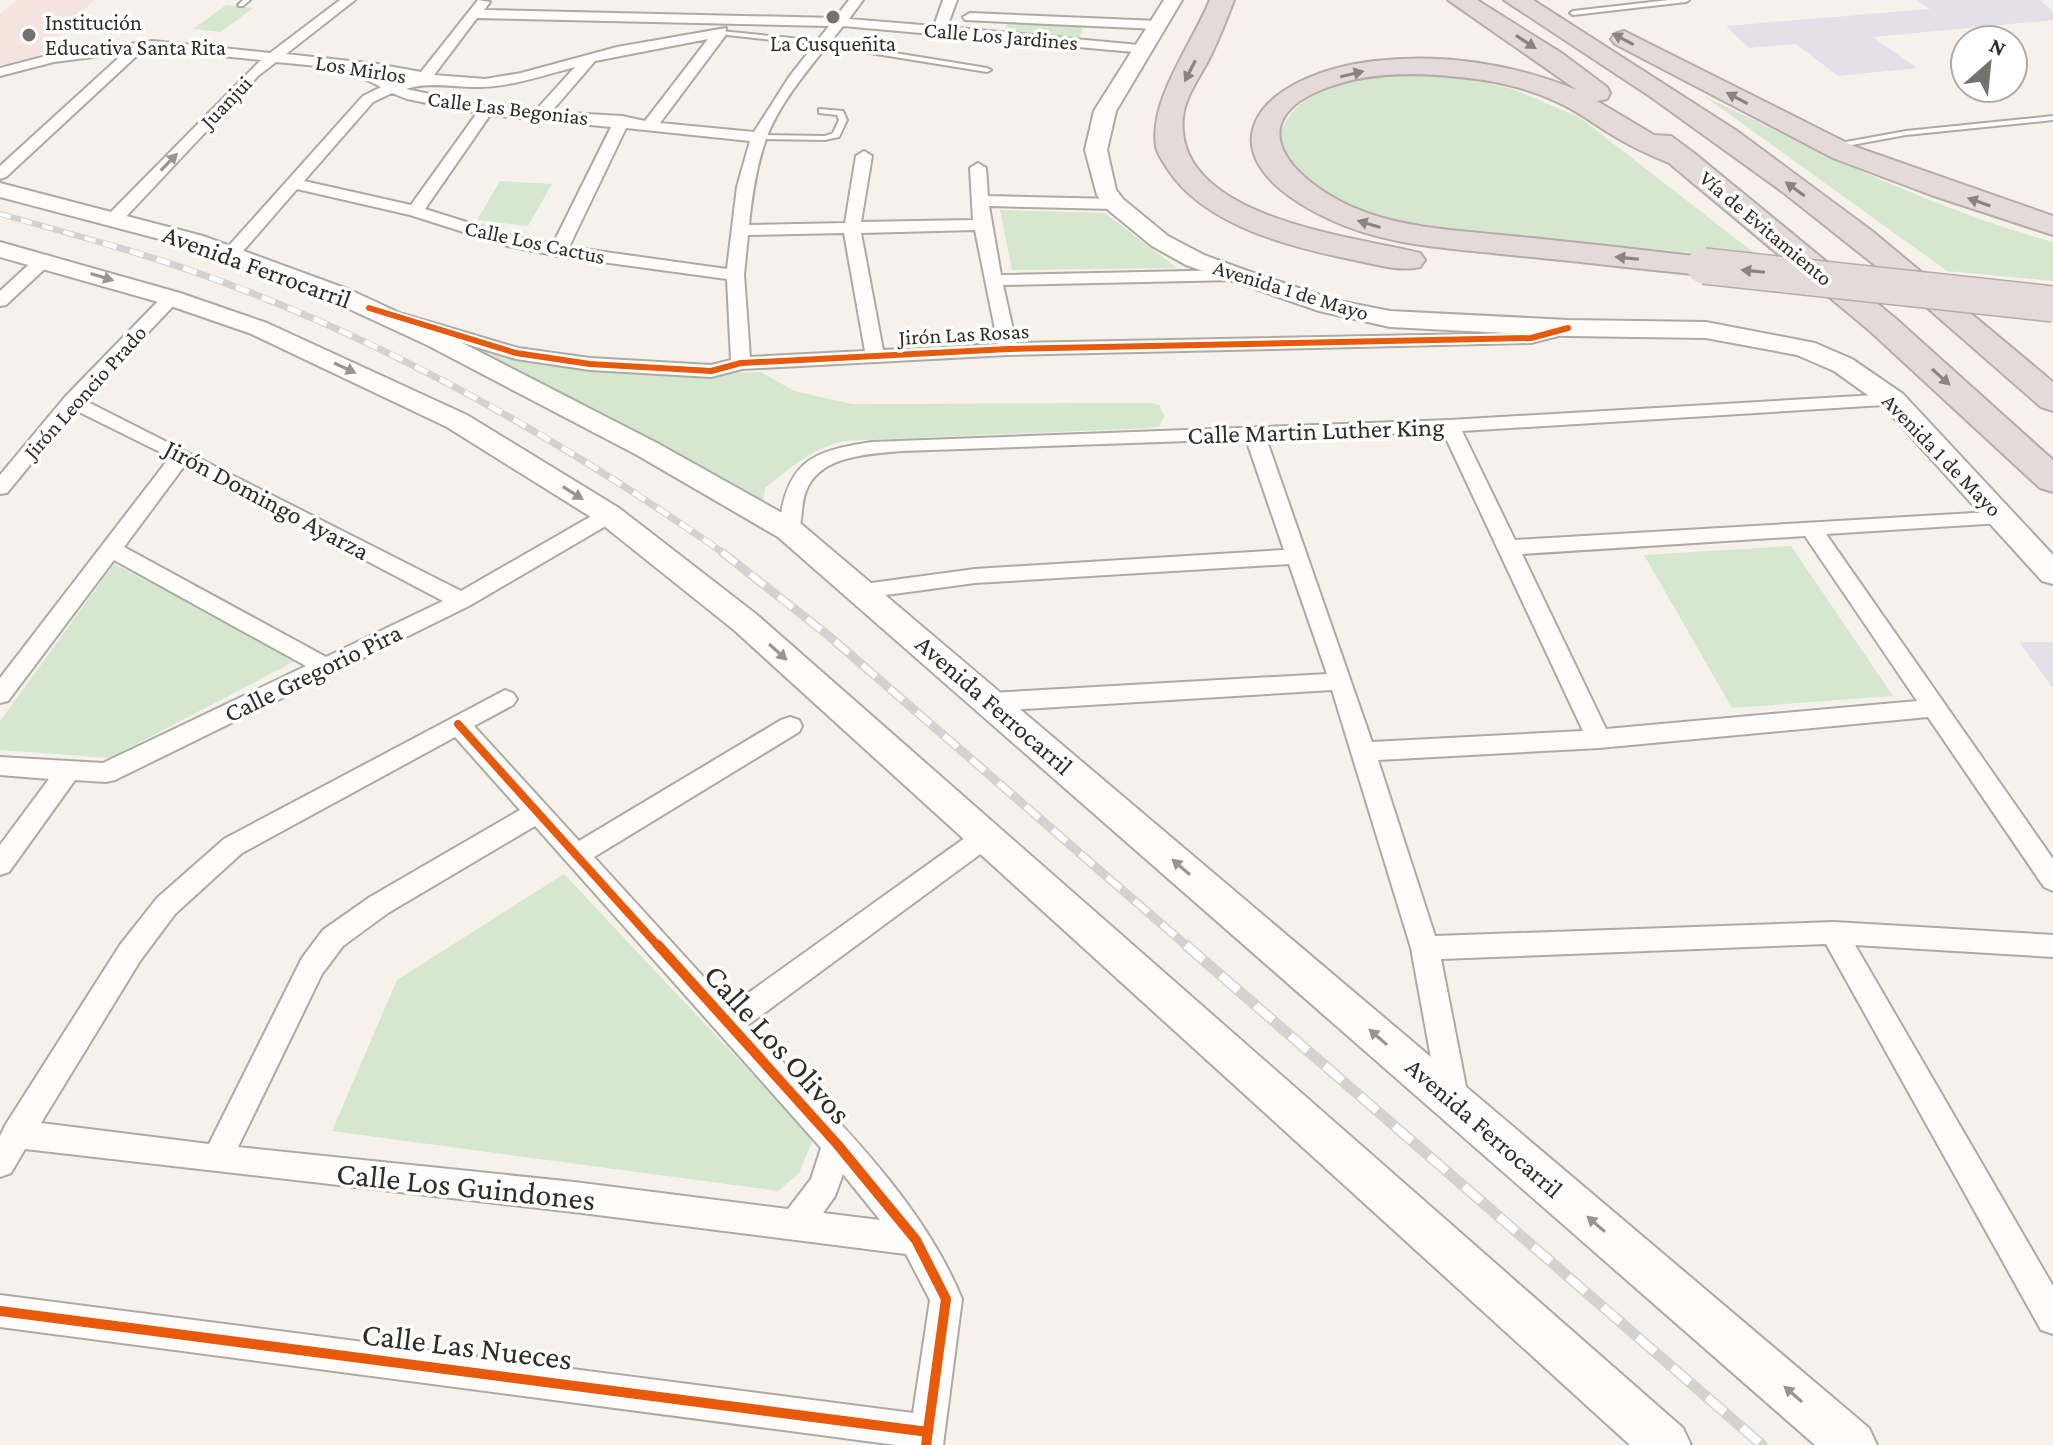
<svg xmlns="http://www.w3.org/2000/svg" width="2053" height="1445" font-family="'Crimson Pro',serif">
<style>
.education{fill:#f6e5df}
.green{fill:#d5e7ce}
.building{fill:#e5dfe9}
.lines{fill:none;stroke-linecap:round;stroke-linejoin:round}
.service-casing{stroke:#ada9a5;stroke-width:4}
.minor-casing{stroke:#ada9a5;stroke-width:4}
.secondary-casing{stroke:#ada9a5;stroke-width:4}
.motorway-casing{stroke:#b7aba9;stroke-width:4}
.service{fill:#fefdfc;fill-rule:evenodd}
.minor{fill:#fefdfc;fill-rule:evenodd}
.secondary{fill:#fefdfc;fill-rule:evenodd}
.motorway{fill:#e3dad9;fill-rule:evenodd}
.rail-far3-casing{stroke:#d4d2d1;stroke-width:6}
.rail-far2-casing{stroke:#d4d2d1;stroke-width:7}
.rail-far1-casing{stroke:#d4d2d1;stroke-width:9}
.rail-casing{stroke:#d4d2d1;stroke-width:11}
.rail-far3{stroke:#fff;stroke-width:4;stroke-dasharray:11;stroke-linecap:butt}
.rail-far2{stroke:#fff;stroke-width:5;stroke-dasharray:14;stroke-linecap:butt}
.rail-far1{stroke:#fff;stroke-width:6;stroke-dasharray:18;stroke-linecap:butt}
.rail{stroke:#fff;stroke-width:8;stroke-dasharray:23;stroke-linecap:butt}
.motorway-bridge-casing{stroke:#b7aba9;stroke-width:38;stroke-linecap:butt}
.motorway-bridge{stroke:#e3dad9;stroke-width:35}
.cycleway-far2-casing{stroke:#fff;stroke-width:10}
.cycleway-far1-casing{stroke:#fff;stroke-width:13}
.cycleway-casing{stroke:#fff;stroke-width:15}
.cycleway-far2{stroke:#e8590c;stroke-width:6}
.cycleway-far1{stroke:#e8590c;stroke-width:8}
.cycleway{stroke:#e8590c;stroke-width:10}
.oneway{fill:#8a8481}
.oneway2{fill:#979592}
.poi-dot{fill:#76726d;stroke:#fff;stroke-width:3}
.labels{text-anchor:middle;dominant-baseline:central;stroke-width:7;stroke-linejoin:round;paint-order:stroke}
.far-poi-label{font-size:22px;fill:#302d29;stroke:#fff;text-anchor:start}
.far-street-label{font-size:22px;fill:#302d29;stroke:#fff}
.street-label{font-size:26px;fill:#302d29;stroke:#fff}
.near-street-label{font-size:32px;fill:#302d29;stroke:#fff}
</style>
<rect width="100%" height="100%" fill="#f7f1ec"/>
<!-- education -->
<path class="education" d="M16 0H94L36 57 0 65V14Z"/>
<!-- green -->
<path class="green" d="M226 5 253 8 221 32 193 29Z
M1008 20 1084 24 1079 39 1004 34Z
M1405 74 1474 80 1513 89 1579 117 1762 259 1424 229 1371 216 1308 187 1278 144C1289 86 1356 79 1405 74Z
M1704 96C1818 151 1931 209 2053 242V281L1947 271Z
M500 181 552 184 528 226 477 220Z
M1000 210 1105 213 1177 268 1012 270Z
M422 329 539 364 655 374 761 372 794 391 852 404 1153 403 1160 406 1164 416 1160 426 1148 428 844 441C812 449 791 467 765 488L763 505Z
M1791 546 1893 696 1732 708 1644 555Z
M114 564 299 659 110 758 0 750V721Z
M564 874 813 1139 799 1173 778 1191 332 1131 397 980Z"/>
<!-- building -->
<path class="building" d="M1917 0H2040L2053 12V20L1873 37 1917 68 1838 76 1796 44 1749 48 1726 26 1930 9Z
M2019 642H2053V688Z"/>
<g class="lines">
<defs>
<path id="service" d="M243 0H250L243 6H239L238 5Z
M1669 0H1689L1686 2 1573 15 1570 13 1573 11Z
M720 31 821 41 987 68 991 70 987 72 821 45 718 34 717 33Z
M819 109 843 111 847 120 839 137 825 140 759 139 755 137 759 135 825 136 833 133 839 120 837 115 819 113Z
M2053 116V120L1906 135 1835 148 1831 146 1835 144 1906 131Z"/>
<path id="minor" d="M340 0H355L286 54 377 64 421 72 478 0 490 2 484 10 835 18 849 0H863L849 19 934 26 943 0H957L947 27 1150 46V52L1145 53 843 26C817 59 780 100 766 139 756 167 752 196 749 225L845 223 856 156 864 151 872 156 861 222 973 220 970 168 978 163 986 168 988 196 1115 199 1123 204 1115 209 989 206 1001 275 1236 270 1245 275 1236 280 1003 285 1016 343 1530 333 1568 323 1577 328 1574 332 1531 343 1008 355 742 369 711 377 590 370 516 359 397 323 394 319 403 314 518 348 590 358 711 365 731 360 727 279 558 256 508 246 410 215 297 189 237 258H225L222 254 225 250 363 96 381 87 359 76V70L276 62 258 76 121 222H109L107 218 109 214 261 60 153 49 143 50 6 177 0 179V166L124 53 54 62 0 76V68L54 54 153 41 270 53ZM477 18 829 26 789 77 754 132 660 123 725 36 726 28 617 47 521 73 485 79 434 75ZM708 39 645 121 622 116 551 112 595 61ZM575 67 536 110 486 106 406 89C432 81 455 88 481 87 513 86 545 75 575 67ZM373 72H377L409 79 395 83ZM392 93 407 99 477 113 411 205 304 181 373 102ZM490 115 611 127 553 244 511 236 425 209ZM626 128 750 141 737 187 727 269 569 247ZM975 230 998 344 883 350 861 233ZM844 233 865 351 750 357 744 275 748 235Z
M970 13 1158 21 1165 25 1158 29 965 20 963 17Z
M44 255 50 256 53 260 50 264 6 305 0 306V291L38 256Z
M171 293 177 294 180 298 177 302 84 400 461 591 602 510H616L619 515 616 520 469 606 115 780 106 782 75 780 9 872 0 875V845L49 779 0 775V757L103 763 306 666 114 560 8 701 0 703V678L170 457 75 410 7 493 0 494V475L65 397 165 294ZM185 465 443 601 326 657 124 547Z
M1893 394 1903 400 1900 404 1462 431 1515 540 2008 511 2011 516 2001 523 1826 534 2053 859V891L2044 887 1928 717 1599 748 1378 760 1435 936 1834 922 2053 935V957L1855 945 2053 1286V1334L2041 1330 1826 944 1441 959 1469 1102 1464 1111 1454 1115 1444 1111 1439 1102 1411 948 1332 690 990 711 982 708 978 702 982 696 990 693 1327 674 1289 564 975 583 864 598 856 596 853 591 856 586 864 584 975 569 1284 550 1246 439 902 451C869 454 820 455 806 491 800 505 804 522 796 535L789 537 778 530C788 463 806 452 872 442L1450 420ZM1443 432 1583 731 1372 742 1266 438ZM1805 536 1917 701 1606 729 1522 554Z
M505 690 513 693 517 699 513 705 474 726 579 841 781 720 790 717 799 720 802 726 799 732 594 857 730 1006 976 830 985 827 994 830 998 837 994 844 748 1025C824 1108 919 1194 962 1299L943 1445H896L0 1327V1295L913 1413 930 1300 906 1254 574 1212 25 1149 11 1173 0 1177V1136L6 1124 120 945 157 898 224 839ZM455 737 520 810 370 897 323 930 302 958 209 1144 41 1123 140 961 175 914 242 853ZM535 826 821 1148 811 1179 788 1209 574 1182 238 1147 322 974 343 946 388 913ZM843 1174 880 1220 823 1213 835 1196Z"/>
<path id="secondary" d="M1164 0H1182L1116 111 1107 150 1116 190 1123 199 1168 236 1204 255 1245 270 1334 300 1390 311 1568 320 1706 322 1815 343 1852 359 1903 394 2053 555V584L2042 581 1883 406 1834 371 1797 355 1706 338 1568 336 1390 327 1319 311 1186 265 1152 246 1107 209 1097 195 1085 150 1094 111Z
M0 183 203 236 350 290 445 334 657 443 800 523 1869 1428 1877 1445H1815L778 537 637 455 427 345 332 301 186 246 0 197Z
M0 242 180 293 267 323 467 415 619 508 756 614 1683 1428 1691 1445H1630L734 630 599 522 447 427 249 333 162 303 0 257Z"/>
<path id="motorway" d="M1210 0H1234C1226 21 1218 42 1208 61 1199 78 1185 97 1183 117 1173 218 1351 236 1420 253L1425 260 1420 267C1399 272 1375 264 1354 260 1291 247 1204 226 1167 168 1163 161 1157 154 1156 146 1149 100 1192 44 1210 0Z
M1448 0H1477L1563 54 1607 87 1610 93 1607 99 1597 101 1654 135 1671 136 1694 153 1895 318 2053 460V492L2040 488 1871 332 1669 163C1650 155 1632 147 1614 136 1595 125 1578 111 1557 102 1526 87 1492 80 1458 77 1414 72 1367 72 1326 88 1237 122 1293 180 1350 206 1401 229 1457 230 1511 236 1575 242 1640 250 1704 257L1715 259 1720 266 1715 273 1704 275C1640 269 1575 261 1511 255 1449 248 1384 246 1327 218 1193 154 1256 75 1375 61 1442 53 1514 64 1577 90Z
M1504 0H1533L1737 131 1872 231 2053 382V411L2041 407 1915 297 1784 193 1648 95Z
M1624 31 1853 146 2053 216V235L1931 195 1833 158 1615 44 1611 39 1615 34Z"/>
</defs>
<!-- service casing -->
<use href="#service" class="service-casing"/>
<!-- minor casing -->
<use href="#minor" class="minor-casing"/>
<!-- secondary casing -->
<use href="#secondary" class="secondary-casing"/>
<!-- motorway casing -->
<use href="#motorway" class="motorway-casing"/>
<!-- service -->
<use href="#service" class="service"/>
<!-- minor -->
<use href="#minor" class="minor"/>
<!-- secondary -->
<use href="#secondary" class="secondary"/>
<!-- motorway -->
<use href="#motorway" class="motorway"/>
<defs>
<path id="rail-far3" d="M0 214 110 245"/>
<path id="rail-far2" d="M103 243C327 306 535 421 725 554"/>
<path id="rail-far1" d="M722 552 829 636 1188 947"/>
<path id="rail" d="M1186 945 1762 1445"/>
</defs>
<!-- rail-far3 casing -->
<use href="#rail-far3" class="rail-far3-casing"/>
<!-- rail-far2 casing -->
<use href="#rail-far2" class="rail-far2-casing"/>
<!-- rail-far1 casing -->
<use href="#rail-far1" class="rail-far1-casing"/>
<!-- rail casing -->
<use href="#rail" class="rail-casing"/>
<!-- rail-far3 -->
<use href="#rail-far3" class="rail-far3"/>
<!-- rail-far2 -->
<use href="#rail-far2" class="rail-far2"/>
<!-- rail-far1 -->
<use href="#rail-far1" class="rail-far1"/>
<!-- rail -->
<use href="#rail" class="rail"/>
<defs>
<path id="motorway-bridge" d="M1704 266 2053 304"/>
</defs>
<!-- motorway-bridge casing -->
<use href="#motorway-bridge" class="motorway-bridge-casing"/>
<!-- motorway-bridge -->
<use href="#motorway-bridge" class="motorway-bridge"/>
<defs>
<path id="cycleway-far2" d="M369 308 516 353 590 364 711 371 741 363 1008 349 1531 338 1568 328"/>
<path id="cycleway-far1" d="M458 724 659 947"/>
<path id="cycleway" d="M658 945 837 1144 916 1240 946 1299 926 1445
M0 1311 928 1432"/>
</defs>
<!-- cycleway-far2 casing -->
<use href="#cycleway-far2" class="cycleway-far2-casing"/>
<!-- cycleway-far1 casing -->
<use href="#cycleway-far1" class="cycleway-far1-casing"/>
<!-- cycleway casing -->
<use href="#cycleway" class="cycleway-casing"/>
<!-- cycleway-far2 -->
<use href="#cycleway-far2" class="cycleway-far2"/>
<!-- cycleway-far1 -->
<use href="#cycleway-far1" class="cycleway-far1"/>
<!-- cycleway -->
<use href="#cycleway" class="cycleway"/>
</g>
<!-- one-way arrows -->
<defs><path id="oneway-solid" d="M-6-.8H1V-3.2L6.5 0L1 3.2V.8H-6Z" transform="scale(2)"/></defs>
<g class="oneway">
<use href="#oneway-solid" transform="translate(1623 39) rotate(-152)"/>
<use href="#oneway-solid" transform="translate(1526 42) rotate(33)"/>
<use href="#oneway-solid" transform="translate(1190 71) rotate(117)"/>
<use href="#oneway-solid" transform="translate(1352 74) rotate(-13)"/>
<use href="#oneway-solid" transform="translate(1737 98) rotate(-152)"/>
<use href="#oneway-solid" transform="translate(1795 189) rotate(-144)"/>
<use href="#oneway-solid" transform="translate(1979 202) rotate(-161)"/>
<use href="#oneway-solid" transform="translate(1369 224) rotate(-163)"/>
<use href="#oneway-solid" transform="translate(1627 258) rotate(-174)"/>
<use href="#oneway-solid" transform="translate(1753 271) rotate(-174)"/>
<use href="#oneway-solid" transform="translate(1941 377) rotate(42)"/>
</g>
<g class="oneway2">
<use href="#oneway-solid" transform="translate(169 162) rotate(-46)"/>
<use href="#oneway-solid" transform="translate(102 277) rotate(17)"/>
<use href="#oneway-solid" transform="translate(345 368) rotate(25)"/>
<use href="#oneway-solid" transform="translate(573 493) rotate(32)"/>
<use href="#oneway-solid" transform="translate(778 652) rotate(42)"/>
<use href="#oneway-solid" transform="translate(1181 867) rotate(-139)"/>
<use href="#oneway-solid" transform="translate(1378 1037) rotate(-139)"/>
<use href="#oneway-solid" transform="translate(1596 1224) rotate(-139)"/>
<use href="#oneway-solid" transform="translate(1793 1394) rotate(-139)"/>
</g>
<!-- markers -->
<g class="poi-dot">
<circle cx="833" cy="17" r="8"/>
<circle cx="29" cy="35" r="8"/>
</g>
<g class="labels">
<!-- far-poi labels -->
<g class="far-poi-label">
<text x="45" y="22">Institución<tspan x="45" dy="25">Educativa Santa Rita</tspan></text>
<text x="833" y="43" text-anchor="middle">La Cusqueñita</text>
</g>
<!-- far-street labels -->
<g class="far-street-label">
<text transform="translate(1001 36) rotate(5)">Calle Los Jardines</text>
<text transform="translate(361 69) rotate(9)">Los Mirlos</text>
<text transform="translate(226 102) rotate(-46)">Juanjui</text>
<text transform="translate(508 108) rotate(7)">Calle Las Begonias</text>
<text transform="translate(1766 228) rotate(40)">Vía de Evitamiento</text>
<text transform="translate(535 242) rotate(12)">Calle Los Cactus</text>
<text transform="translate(1291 290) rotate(17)">Avenida 1 de Mayo</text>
<text transform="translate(964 334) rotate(-3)">Jirón Las Rosas</text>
<text transform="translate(85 392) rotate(-48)">Jirón Leoncio Prado</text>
<text transform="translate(1942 455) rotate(46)">Avenida 1 de Mayo</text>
</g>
<!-- street labels -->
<g class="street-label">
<text transform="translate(257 267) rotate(20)">Avenida Ferrocarril</text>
<text transform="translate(1316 431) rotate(-2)">Calle Martin Luther King</text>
<text transform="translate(267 500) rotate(28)">Jirón Domingo Ayarza</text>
<text transform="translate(313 673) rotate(-26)">Calle Gregorio Pira</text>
<text transform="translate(994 705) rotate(41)">Avenida Ferrocarril</text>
<text transform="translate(1484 1128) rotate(41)">Avenida Ferrocarril</text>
</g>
<!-- near-street labels -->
<g class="near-street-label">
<text transform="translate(778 1044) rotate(48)">Calle Los Olivos</text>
<text transform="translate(466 1186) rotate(6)">Calle Los Guindones</text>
<text transform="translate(467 1346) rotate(7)">Calle Las Nueces</text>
</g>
</g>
<!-- north arrow -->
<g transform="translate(1989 64) rotate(27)"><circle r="38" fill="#ffffff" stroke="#acaba9" stroke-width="2"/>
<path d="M0-6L14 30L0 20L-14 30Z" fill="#76726d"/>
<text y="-12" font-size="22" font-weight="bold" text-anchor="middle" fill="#302d29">N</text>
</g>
</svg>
